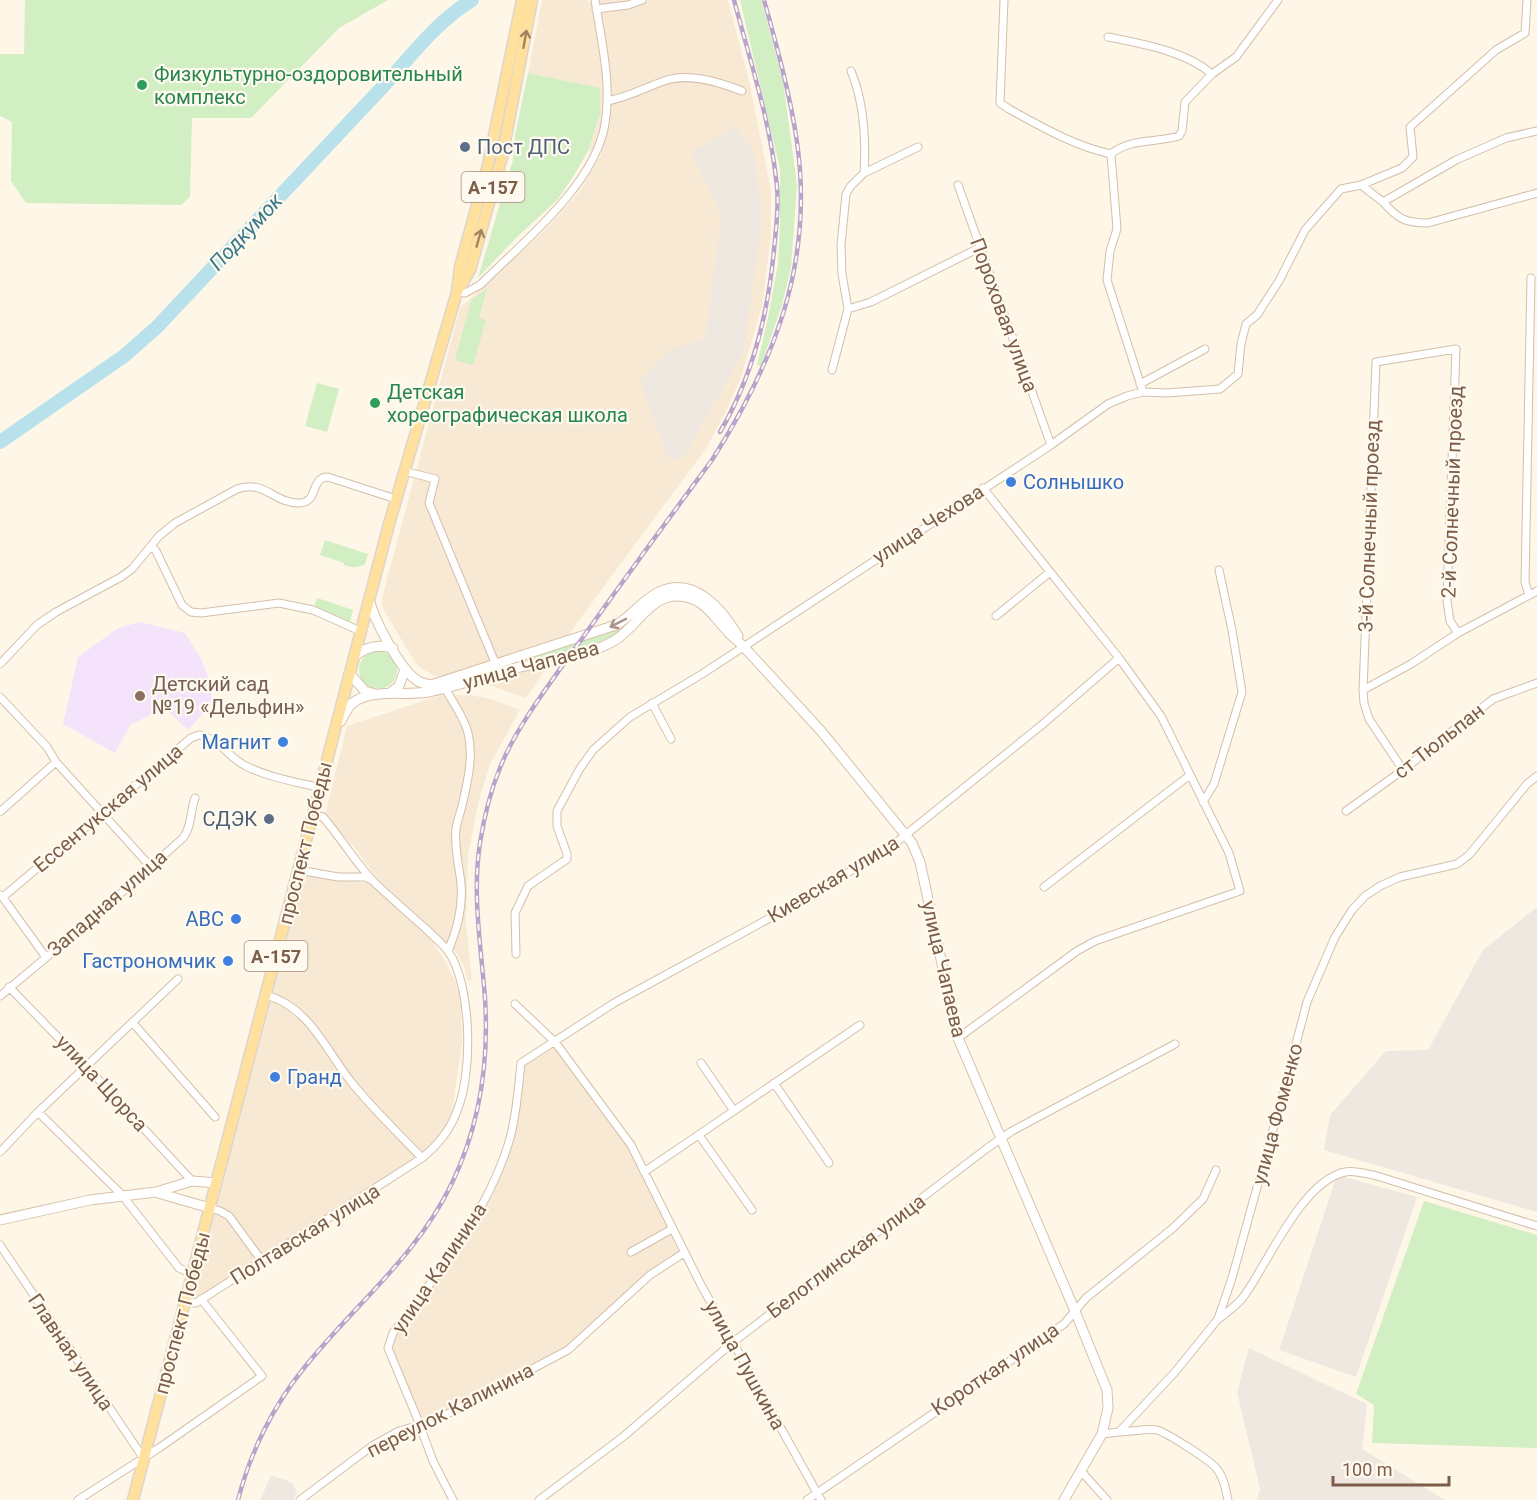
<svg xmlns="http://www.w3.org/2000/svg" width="1537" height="1500" font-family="Roboto,sans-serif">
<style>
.residential{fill:#f7e9d4}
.industrial{fill:#efe8e1}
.education{fill:#f4e3fb}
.green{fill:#d2eec3}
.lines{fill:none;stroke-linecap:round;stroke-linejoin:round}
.river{stroke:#b8e1eb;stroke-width:14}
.minor-casing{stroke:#d3bfab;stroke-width:9}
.secondary-casing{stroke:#d9c1aa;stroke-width:11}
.primary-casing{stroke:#ddd5cf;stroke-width:13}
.minor{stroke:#fff;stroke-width:7}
.secondary{stroke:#fff;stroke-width:9}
.primary{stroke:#ffe09d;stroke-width:10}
.rail-casing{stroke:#baa3cb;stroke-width:4.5}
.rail{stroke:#fffaef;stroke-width:2;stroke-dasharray:7;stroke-linecap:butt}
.oneway{stroke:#a38462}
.oneway2{stroke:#aa9688}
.leisure-dot{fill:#2e9e5b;stroke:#fffaef;stroke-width:2}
.service-dot{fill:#5c6f8a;stroke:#fffaef;stroke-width:2}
.shop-dot{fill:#3f7fe0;stroke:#fffaef;stroke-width:2}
.education-dot{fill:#8d6e63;stroke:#fffaef;stroke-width:2}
.labels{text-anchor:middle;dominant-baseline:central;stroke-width:4.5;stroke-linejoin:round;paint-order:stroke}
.shield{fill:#fffaef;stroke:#a38c7a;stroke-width:1.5}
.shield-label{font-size:18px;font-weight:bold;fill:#7c5d48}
.leisure-label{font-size:20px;fill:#27864d;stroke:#fffaef;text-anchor:start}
.service-label{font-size:20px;fill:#4e5e75;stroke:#fffaef;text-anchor:start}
.street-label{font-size:20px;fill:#7c5d48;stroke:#fffaef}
.shop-label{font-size:20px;fill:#366cbe;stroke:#fffaef;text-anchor:end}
.education-label{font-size:20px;fill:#785e54;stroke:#fffaef;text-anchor:start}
.water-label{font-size:21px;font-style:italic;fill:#3b798a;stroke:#fffaef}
</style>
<rect width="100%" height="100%" fill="#fef7e7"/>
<!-- residential -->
<path class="residential" d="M542 0H588L589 3 596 0H728L749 81 763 150 771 190V235L762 306 740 380 724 415 707 447 577 623 526 698 486 684 449 682 427 672 416 664 382 607V598L460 308 544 231 580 191 603 151H588L600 114V88L528 73Z
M444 694 469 695 491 699 520 710 490 764 479 800 468 855 466 923 472 981 467 980 464 966 456 952 376 877 354 847 325 816 347 726Z
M301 875 372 884 429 937 442 956 455 980 461 1003 462 1041 453 1107 445 1130 433 1145 412 1162 199 1298 190 1297Z
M555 1047 629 1147 679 1252 647 1274 564 1349 432 1418 422 1421 392 1349 398 1334 460 1251 493 1195 511 1144 524 1066Z"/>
<!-- industrial -->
<path class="industrial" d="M735 127 753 148 762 220 743 353 686 453 676 461 667 455 640 381 671 349 705 339 722 216 691 153Z
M1537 907V1212L1324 1150 1330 1115 1386 1051 1428 1050 1483 950Z
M1337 1175 1417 1197 1356 1377 1279 1350Z
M1249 1348 1367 1404 1362 1449 1445 1500H1257L1260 1489 1237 1392Z
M271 1476 284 1479 293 1484 297 1493 293 1500H260Z"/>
<!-- education -->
<path class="education" d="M140 622 185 633 201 659 212 687 211 705 188 730 165 708 130 725 115 753 63 724 78 657 118 628Z"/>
<!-- green -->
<path class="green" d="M25 0H388L339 28 251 118H192L190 197 181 205 26 203 11 181 12 122 0 116V54H24Z
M740 0H761L783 81 797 185 791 267 782 305 761 366 757 365 768 318 778 264 780 225V169Z
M528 73 600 88V114L588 151 573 177 557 200 516 238 478 278 513 160 515 135Z
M487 288 479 318 486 320 473 365 455 360 471 301Z
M317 383 339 389 327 432 305 426Z
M325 540 368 554 365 564C358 568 351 568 344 565V563L320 555Z
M317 598 353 610 349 626 314 608Z
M630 622 611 637 578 651 504 667 608 632Z
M359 670a19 19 0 1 1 38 0a19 19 0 1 1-38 0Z
M1424 1201 1537 1235V1448L1372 1443 1374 1405 1356 1394Z"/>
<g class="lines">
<!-- river -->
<path class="river" d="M0 442 124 356 157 327 390 79C415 51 439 20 472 0"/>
<defs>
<path id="minor" d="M1004 0 1000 103 1009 109C1042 127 1074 146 1111 154 1130 138 1156 143 1179 136L1182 131 1185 102 1212 74 1236 57 1278 0
M596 9 628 5 642 0
M1108 37C1143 44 1185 51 1212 74
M607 101C629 97 644 88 664 81 688 72 719 82 742 91
M1111 154 1117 229 1110 251 1107 280 1143 392
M864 173 918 147
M958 185 1051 445
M1361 185 1383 202 1456 160 1506 138 1537 131
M1383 202C1398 219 1405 223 1428 223L1537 193
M457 292 465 293 480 285C522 243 595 185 605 124 612 84 601 39 595 0
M848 309 871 302 979 248
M832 370 848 309 842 274 841 245 846 194 850 187 864 173C866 139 864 102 851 71
M1140 384 1205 349
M404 471 435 479 429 503 494 660
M152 547 156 551 182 605 191 612 201 613 279 603 313 610 360 631
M1529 595 1525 582 1531 278
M996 616 1050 572
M0 664 37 625 56 612 121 577 132 569 159 536 175 523 237 489C265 479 274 504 300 503 319 502 310 477 328 477L396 499
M445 688C453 703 464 717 468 733 474 757 467 784 462 806 460 814 457 821 456 829 454 848 459 864 461 884 463 906 457 930 448 951
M1363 690 1411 664 1458 633 1537 591
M0 697 47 747 56 762 150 866
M652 703 671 739
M1403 770 1369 719 1364 703 1363 690 1376 362 1456 349 1447 601 1450 621 1458 633
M1203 802 1214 784 1242 692 1232 630 1219 570
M1346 811 1403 770 1493 699 1537 683
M0 812 56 762
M299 870 338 877H364L372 880
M1044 887 1190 775
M1 895 45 956
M3 897 191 738 199 735C223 741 226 756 246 766 267 777 297 782 320 788
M516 954 515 913 528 886 567 859V854L557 826V811L579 770 593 750 630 717 702 674 1051 445 1108 404 1127 396 1143 392 1167 393 1220 389 1238 374 1241 344 1246 324 1257 315 1279 281 1305 230 1341 189 1361 185 1402 168 1413 157 1410 127 1496 50 1525 33 1527 0
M9 987 87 1067 192 1181
M266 995C310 1007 326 1051 352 1083 374 1110 399 1134 422 1158
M0 996 85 925 183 838C192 827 190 811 195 798
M515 1004 555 1042 631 1145 701 1285 821 1500
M133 1023 215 1117
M958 1038 1077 951 1095 941 1240 891 1229 853 1161 716 1119 658 983 488
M701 1063 734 1111
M774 1083 829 1163
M38 1112 122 1195 179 1268 192 1274
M699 1135 752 1210
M0 1152 38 1112 178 979
M644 1172 860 1025
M210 1208 220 1211 229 1216 262 1261
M0 1245 144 1459
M631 1252 672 1229
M185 1302 196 1303 422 1158C438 1145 450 1131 457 1111 473 1073 472 985 448 951 442 943 432 935 425 928 408 913 391 898 374 882 355 862 341 838 323 817L313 815
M1220 1318C1228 1311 1238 1305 1244 1296 1268 1263 1302 1181 1345 1172 1355 1170 1366 1174 1377 1176L1537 1226
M1119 1432C1128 1432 1151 1428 1157 1430 1167 1433 1210 1460 1217 1469 1224 1478 1226 1490 1228 1500
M1102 1434 1119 1432 1175 1372 1218 1319 1232 1278 1282 1097 1307 1002 1335 937 1352 910 1365 896 1380 886 1400 877 1457 864 1469 855 1527 784 1537 776
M1081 1471 1107 1500
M78 1500 159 1448 262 1376 201 1299
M300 1500 372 1446 399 1431 434 1421 568 1350 650 1275 684 1253
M453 1500 433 1461 417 1418 388 1348 393 1333C437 1274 485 1217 508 1145 516 1120 518 1090 521 1063L614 1003 814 894 898 841 1043 724 1119 658
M539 1500 624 1436 732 1343 986 1149 1012 1131 1175 1044
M807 1500 1064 1324 1086 1298 1173 1228 1203 1199 1216 1170"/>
<path id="secondary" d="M369 599C374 620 398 665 414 678 419 683 425 684 431 685L616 625C632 616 644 598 661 591 695 577 722 609 738 636
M354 657C365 647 378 644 393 648
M349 673 365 691 375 694
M390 693 399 686 405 669
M341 721C346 712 348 705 357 700 380 689 404 696 428 692 459 686 489 674 520 667 551 661 584 657 612 642 635 630 650 595 677 596 704 596 713 617 730 634 734 638 739 642 743 646L821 731 912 843 920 862 958 1038 1075 1311 1107 1390 1108 1408 1102 1434 1064 1500
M158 1193 210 1208
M0 1220 90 1200 156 1192 192 1181 217 1183"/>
<path id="primary" d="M460 287 470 270 502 157 532 0
M133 1500 389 524 457 292 460 267 488 165 522 0"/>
</defs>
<!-- minor casing -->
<use href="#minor" class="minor-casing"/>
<!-- secondary casing -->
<use href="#secondary" class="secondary-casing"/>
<!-- primary casing -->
<use href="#primary" class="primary-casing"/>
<!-- minor -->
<use href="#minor" class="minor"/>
<!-- secondary -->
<use href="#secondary" class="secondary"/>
<!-- primary -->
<use href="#primary" class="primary"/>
<defs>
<path id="rail" d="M720 432C753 376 768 315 774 250 776 229 779 208 777 187 771 123 750 61 734 0
M238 1500C250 1453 273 1406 304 1368 355 1304 416 1258 452 1183 480 1125 489 1061 485 998 481 946 472 895 480 843 484 818 490 792 500 768 517 724 558 673 586 633 627 575 670 517 712 460 775 361 814 262 797 142 790 94 777 47 764 0"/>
</defs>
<!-- rail casing -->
<use href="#rail" class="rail-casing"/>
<!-- rail -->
<use href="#rail" class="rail"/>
</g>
<!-- one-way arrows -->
<defs><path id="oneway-shaft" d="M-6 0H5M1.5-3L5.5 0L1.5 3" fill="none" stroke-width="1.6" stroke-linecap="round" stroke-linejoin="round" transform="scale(1.5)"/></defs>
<g class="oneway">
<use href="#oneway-shaft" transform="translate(525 39) rotate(-80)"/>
<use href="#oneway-shaft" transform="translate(479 238) rotate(-74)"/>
</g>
<use class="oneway2" href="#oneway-shaft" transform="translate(618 623) rotate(153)"/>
<!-- markers -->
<g class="leisure-dot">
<circle cx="142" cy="85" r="6"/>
<circle cx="375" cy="403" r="6"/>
</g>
<g class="service-dot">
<circle cx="465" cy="147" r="6"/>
<circle cx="269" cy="819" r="6"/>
</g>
<g class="shop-dot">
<circle cx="1011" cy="482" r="6"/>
<circle cx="283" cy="742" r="6"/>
<circle cx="236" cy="919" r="6"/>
<circle cx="228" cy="961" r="6"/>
<circle cx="275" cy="1077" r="6"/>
</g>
<circle class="education-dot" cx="140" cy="696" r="6"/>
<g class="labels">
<!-- shield labels -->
<g class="shield">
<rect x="461.5" y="172" width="63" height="30" rx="4.5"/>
<rect x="244.5" y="941" width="63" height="30" rx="4.5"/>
</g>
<g class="shield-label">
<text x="493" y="187">А-157</text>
<text x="276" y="956">А-157</text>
</g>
<!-- leisure labels -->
<g class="leisure-label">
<text x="154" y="74">Физкультурно-оздоровительный<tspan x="154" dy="23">комплекс</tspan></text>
<text x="387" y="392">Детская<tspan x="387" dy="23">хореографическая школа</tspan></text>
</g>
<!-- service labels -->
<g class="service-label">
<text x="477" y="147">Пост ДПС</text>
<text x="257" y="819" text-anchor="end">СДЭК</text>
</g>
<!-- street labels -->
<g class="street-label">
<text transform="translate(1004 315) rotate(70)">Пороховая улица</text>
<text transform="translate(1452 492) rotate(-88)">2-й Солнечный проезд</text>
<text transform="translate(928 524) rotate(-33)">улица Чехова</text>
<text transform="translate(1369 526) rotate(-88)">3-й Солнечный проезд</text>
<text transform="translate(531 665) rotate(-15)">улица Чапаева</text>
<text transform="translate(1439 741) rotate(-38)">ст Тюльпан</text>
<text transform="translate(108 808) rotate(-40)">Ессентукская улица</text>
<text transform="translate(305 843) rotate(-76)">проспект Победы</text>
<text transform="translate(833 879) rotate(-31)">Киевская улица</text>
<text transform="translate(107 903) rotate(-41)">Западная улица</text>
<text transform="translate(944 969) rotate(77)">улица Чапаева</text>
<text transform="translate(102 1083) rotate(47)">улица Щорса</text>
<text transform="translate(1277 1114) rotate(-75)">улица Фоменко</text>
<text transform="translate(305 1234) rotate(-32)">Полтавская улица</text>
<text transform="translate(846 1256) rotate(-37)">Белоглинская улица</text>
<text transform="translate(439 1268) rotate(-56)">улица Калинина</text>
<text transform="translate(182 1313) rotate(-75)">проспект Победы</text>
<text transform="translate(71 1352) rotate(56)">Главная улица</text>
<text transform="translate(745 1365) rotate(61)">улица Пушкина</text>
<text transform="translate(995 1369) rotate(-34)">Короткая улица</text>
<text transform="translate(450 1410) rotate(-27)">переулок Калинина</text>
</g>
<!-- shop labels -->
<g class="shop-label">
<text x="1023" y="482" text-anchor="start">Солнышко</text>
<text x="271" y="742">Магнит</text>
<text x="224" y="919">ABC</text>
<text x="216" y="961">Гастрономчик</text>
<text x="287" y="1077" text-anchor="start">Гранд</text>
</g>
<!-- education labels -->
<g class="education-label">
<text x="152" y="684">Детский сад<tspan x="152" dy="23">№19 «Дельфин»</tspan></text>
</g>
<!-- water labels -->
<g class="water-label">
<text transform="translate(246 232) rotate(-47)">Подкумок</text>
</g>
</g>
<!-- scale -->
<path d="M1333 1476v9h116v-9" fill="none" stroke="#7c5d48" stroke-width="3"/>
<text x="1342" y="1476" font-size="18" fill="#7c5d48" stroke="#fffaef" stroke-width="4.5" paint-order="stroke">100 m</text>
</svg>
